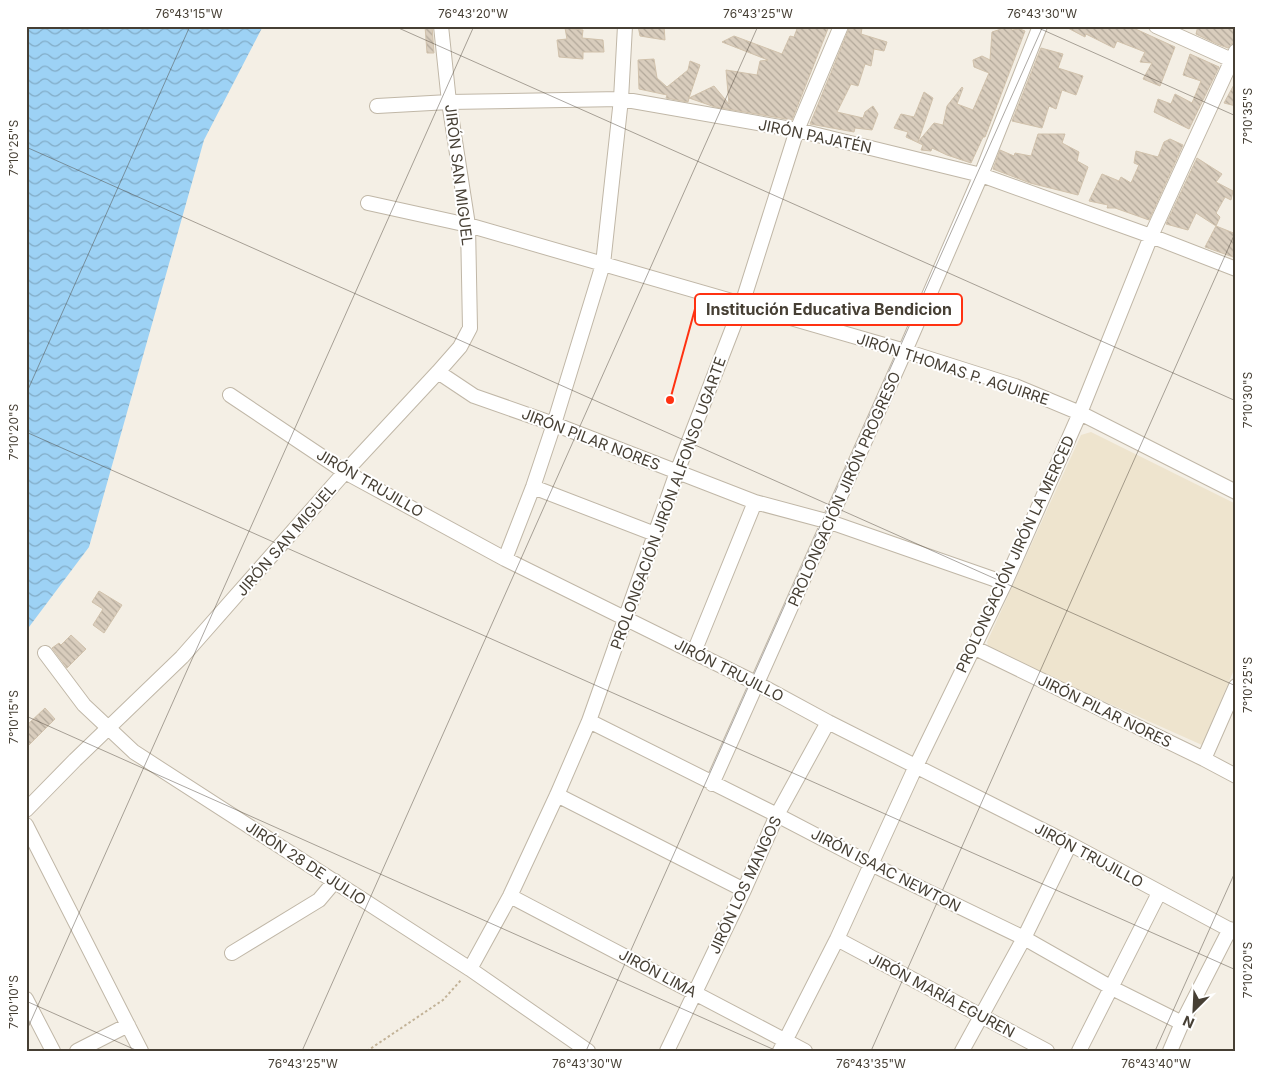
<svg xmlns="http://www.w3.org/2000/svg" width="1262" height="1077" font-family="Inter,sans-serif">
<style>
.education{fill:#eee4ce}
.water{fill:url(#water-waves)}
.building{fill:url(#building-back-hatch);stroke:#d1c2ac}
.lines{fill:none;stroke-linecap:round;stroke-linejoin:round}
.minor-casing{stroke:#c0b7a7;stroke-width:16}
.path{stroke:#c2b297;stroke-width:2;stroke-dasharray:2.5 2.5;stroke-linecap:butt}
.minor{stroke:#fff;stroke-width:14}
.ticks{fill:none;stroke:#463f34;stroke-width:1;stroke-opacity:0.45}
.labels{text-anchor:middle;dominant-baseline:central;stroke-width:4;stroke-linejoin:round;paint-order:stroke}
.street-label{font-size:15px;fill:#463f34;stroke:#fff}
.leader{fill:none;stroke:#ff3111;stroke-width:2}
.callout-dot{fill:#ff3111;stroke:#fff;stroke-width:2}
.callout{fill:#fff;stroke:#ff3111;stroke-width:2}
.callout-label{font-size:16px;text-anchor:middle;font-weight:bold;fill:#463f34}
.neatline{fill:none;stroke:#463f34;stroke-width:2}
.ticks-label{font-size:12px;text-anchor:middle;fill:#463f34}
</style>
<defs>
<pattern id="water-waves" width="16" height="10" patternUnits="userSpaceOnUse" patternTransform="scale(1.25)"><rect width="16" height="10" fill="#9dd2f5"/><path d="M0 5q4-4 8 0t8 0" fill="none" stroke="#82acc7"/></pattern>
<pattern id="building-back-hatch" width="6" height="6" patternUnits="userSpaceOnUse" patternTransform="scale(1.25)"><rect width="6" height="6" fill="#d9cdbd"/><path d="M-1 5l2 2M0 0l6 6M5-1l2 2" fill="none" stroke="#b2a89a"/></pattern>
</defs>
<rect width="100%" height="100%" fill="#f4efe5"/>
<!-- education -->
<path class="education" d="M1091 432 1236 504V665L1202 745 989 650 987 642 1081 435Z"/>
<!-- water -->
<path class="water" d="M26 26H263L204 140 89 547 26 631Z"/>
<!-- building -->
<path class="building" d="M425 26H432L434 53H427Z
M638 26H664L665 40 640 36Z
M798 26H829L792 120 715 107 689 98 688 102 682 101 666 98 667 95 639 89 638 60 654 59 657 78 667 87 688 70 690 61 700 65 689 98 714 86 729 104 726 70 757 75 760 61 768 60 722 42 734 36 782 54 790 36 794 37Z
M850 26 862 28 861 34 887 42 884 51 874 49 871 66 865 64 858 86 851 84 837 112 863 118 865 112 873 106 878 114 872 130 855 128 854 132 810 124Z
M1001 26H1008L1012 30 1020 29 1025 31 985 137H983L971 163 947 155 932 148 931 151 921 150 923 145 906 137 908 132 894 128 901 114 914 117 924 92 933 98 918 142 934 123 943 125 947 106 962 87 963 88 957 104 973 110 989 73 974 67 973 60 982 56 990 60 992 32 1001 29Z
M1064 26H1129L1175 47 1160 86 1143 79 1152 63 1140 62 1145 52 1117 41 1114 48 1086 34 1085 37Z
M1198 26H1236V42L1231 44 1228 48 1217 44 1196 34Z
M565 28 583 30 582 38 603 40 604 52H583V59L559 57 557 40 567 39Z
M1041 48 1063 54 1058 68 1083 76 1076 95 1062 90 1056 109 1049 106 1042 128 1012 121Z
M1190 54 1219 67 1189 129 1154 112 1158 99 1171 104 1175 94 1192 103 1201 81 1183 75Z
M1236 81V106L1224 103Z
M1038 134H1065L1062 143 1079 152 1077 161 1088 167 1078 195 1030 183 993 169 1000 150 1014 156 1015 153 1031 156Z
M1170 139 1183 145 1149 220 1115 208H1107L1108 205 1089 201 1102 174 1119 181 1121 177 1131 183 1139 165 1134 163 1136 151 1158 157 1164 142Z
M1197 158 1222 174 1216 182 1233 191 1231 200 1225 197 1216 213 1220 217 1216 226 1196 213 1188 230 1166 224Z
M1216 226 1236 234V258L1205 247Z
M99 591 122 605 104 633 93 625 103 609 92 602Z
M71 635 86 649 67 668 52 648 59 643 61 645Z
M45 708 55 719 26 748V726Z"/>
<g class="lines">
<defs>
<path id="minor" d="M1156 26 1236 62
M377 106 449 102 621 99 797 130 981 175 1151 236 1236 269
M368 203 468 225 905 351 1015 386 1080 413 1236 492
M438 372 474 396 554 424 755 502 830 522 1005 583
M230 395 345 472 505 559 758 684 828 722 1070 844 1236 933
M533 487 655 534
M505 559 533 487 554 424 603 264 621 99 625 26
M973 647 1204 759 1236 776
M694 652 755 502
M45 653 84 705 134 752 470 969 588 1051
M589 721 777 815 871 864 1024 938 1112 988 1182 1023
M1204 759 1236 686
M712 784 905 351 981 175 1040 26
M557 795 744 890
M26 810 75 760 182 657 345 472 438 372 460 347 470 328 468 225 449 102 441 26
M26 825 141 1051
M510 896 805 1051
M837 939 1047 1051
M232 953 319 900 335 881
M470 969 510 896 557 795 589 721 677 472 742 304 797 130 841 26
M26 999 53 1051
M77 1051 128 1025
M667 1051 744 890 777 815 828 722
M780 1051 837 939 916 766 1005 583 1080 413 1151 236 1236 51
M962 1051 1024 938 1070 844
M1079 1051 1159 893
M1170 1051 1182 1023 1230 929"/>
</defs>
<!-- minor casing -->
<use href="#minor" class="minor-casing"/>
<!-- path -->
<path class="path" d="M367 1051 443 1000 462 979"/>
<!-- minor -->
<use href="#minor" class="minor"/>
</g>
<!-- ticks -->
<path class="ticks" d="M394 26 1236 401M1034 26 1236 116M26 147 1236 686M26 394 190 26M26 432 1236 970M26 716 777 1051M26 1001 138 1051M26 1032 474 26M302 1051 758 26M586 1051 1043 26M871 1051 1236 231M1155 1051 1236 870"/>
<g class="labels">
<!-- street labels -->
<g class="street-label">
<text transform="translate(815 136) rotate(12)">JIRÓN PAJATÉN</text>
<text transform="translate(459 175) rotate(83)">JIRÓN SAN MIGUEL</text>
<text transform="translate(953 369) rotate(18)">JIRÓN THOMAS P. AGUIRRE</text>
<text transform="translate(591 439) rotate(21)">JIRÓN PILAR NORES</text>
<text transform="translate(370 483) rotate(30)">JIRÓN TRUJILLO</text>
<text transform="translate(844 489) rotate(-66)">PROLONGACIÓN JIRÓN PROGRESO</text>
<text transform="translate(668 503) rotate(-70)">PROLONGACIÓN JIRÓN ALFONSO UGARTE</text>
<text transform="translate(286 540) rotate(-49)">JIRÓN SAN MIGUEL</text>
<text transform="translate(1015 554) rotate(-65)">PROLONGACIÓN JIRÓN LA MERCED</text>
<text transform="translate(729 670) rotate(27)">JIRÓN TRUJILLO</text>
<text transform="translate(1105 711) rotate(26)">JIRÓN PILAR NORES</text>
<text transform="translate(1089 855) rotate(28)">JIRÓN TRUJILLO</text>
<text transform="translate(306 863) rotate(33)">JIRÓN 28 DE JULIO</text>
<text transform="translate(886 870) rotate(27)">JIRÓN ISAAC NEWTON</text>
<text transform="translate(745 885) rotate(-65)">JIRÓN LOS MANGOS</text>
<text transform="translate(658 973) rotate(28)">JIRÓN LIMA</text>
<text transform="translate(942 995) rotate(28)">JIRÓN MARÍA EGUREN</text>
</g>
</g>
<!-- callouts -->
<path class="leader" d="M670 400L695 309"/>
<circle class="callout-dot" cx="670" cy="400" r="5"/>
<rect class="callout" x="695" y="294" width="267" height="31" rx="5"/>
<g class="callout-label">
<text x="829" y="315">Institución Educativa Bendicion</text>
</g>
<!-- border -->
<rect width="1262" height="1077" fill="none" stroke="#ffffff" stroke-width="55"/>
<!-- north arrow -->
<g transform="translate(1194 1010) rotate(204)" stroke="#ffffff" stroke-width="4" paint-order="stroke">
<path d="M0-4L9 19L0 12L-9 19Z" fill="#463f34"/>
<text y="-8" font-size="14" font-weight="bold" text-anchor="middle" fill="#463f34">N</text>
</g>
<rect x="28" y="28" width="1206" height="1022" class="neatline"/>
<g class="ticks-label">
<text x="189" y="18">76°43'15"W</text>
<text x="473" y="18">76°43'20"W</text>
<text x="758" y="18">76°43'25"W</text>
<text x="1042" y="18">76°43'30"W</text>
<text transform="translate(1248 116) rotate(-90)" y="4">7°10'35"S</text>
<text transform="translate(14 148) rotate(-90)" y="4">7°10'25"S</text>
<text transform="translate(1248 400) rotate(-90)" y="4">7°10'30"S</text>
<text transform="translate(14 432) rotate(-90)" y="4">7°10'20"S</text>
<text transform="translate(1248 685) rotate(-90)" y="4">7°10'25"S</text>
<text transform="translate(14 717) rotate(-90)" y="4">7°10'15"S</text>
<text transform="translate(1248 970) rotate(-90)" y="4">7°10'20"S</text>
<text transform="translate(14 1002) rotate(-90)" y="4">7°10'10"S</text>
<text x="303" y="1068">76°43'25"W</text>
<text x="587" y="1068">76°43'30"W</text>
<text x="871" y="1068">76°43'35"W</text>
<text x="1156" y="1068">76°43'40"W</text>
</g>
</svg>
